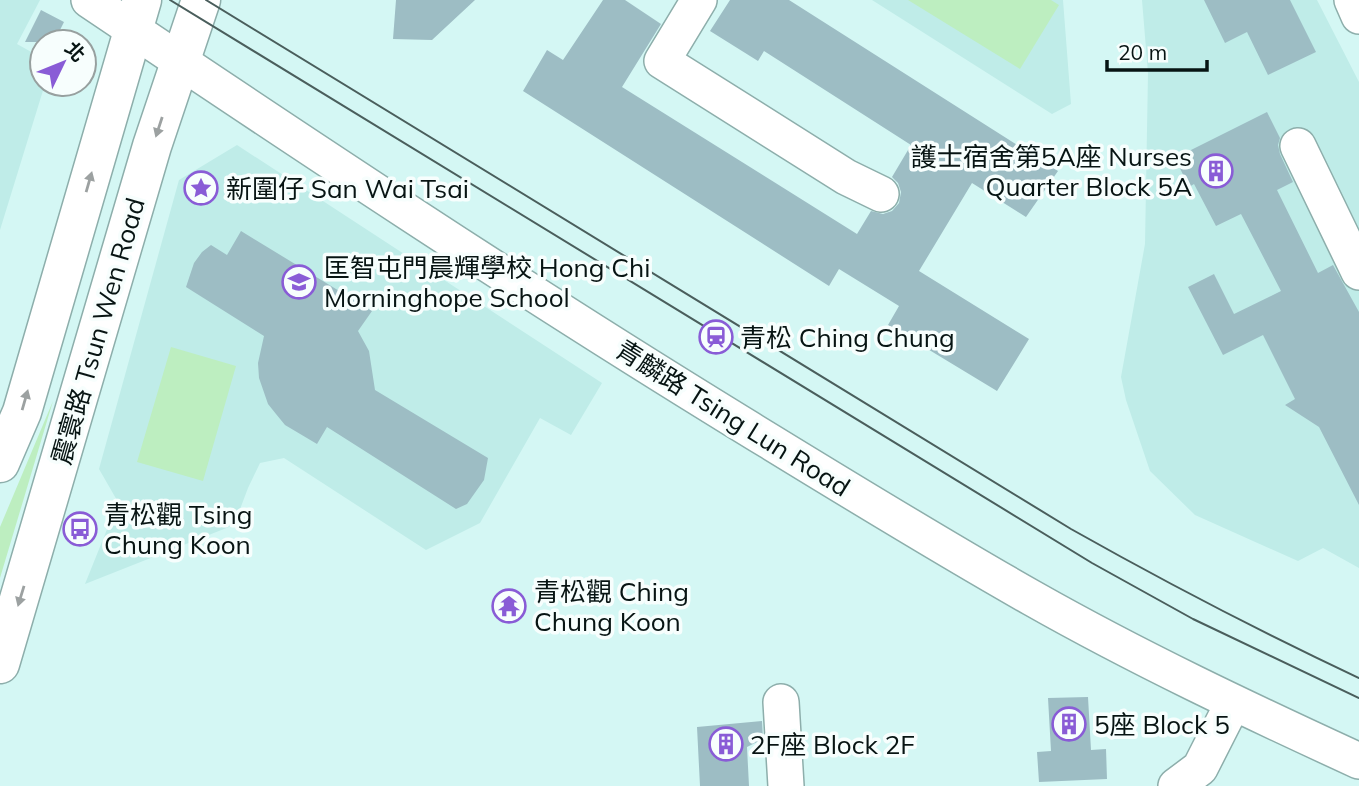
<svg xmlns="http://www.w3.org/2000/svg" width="1359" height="786" font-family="Mulish,'Noto Sans TC',sans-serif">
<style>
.built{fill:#bfece8}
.green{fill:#bdeec0}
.building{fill:#9dbdc4}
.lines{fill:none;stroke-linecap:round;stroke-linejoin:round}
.minor-casing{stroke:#8daeab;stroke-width:38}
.major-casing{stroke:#8daeab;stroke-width:41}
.minor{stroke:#fff;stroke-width:35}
.major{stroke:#fff;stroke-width:38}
.tram{stroke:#4a5e5c;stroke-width:2}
.oneway{fill:#9ca1a1}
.labels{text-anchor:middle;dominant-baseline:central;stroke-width:7;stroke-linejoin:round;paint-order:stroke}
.poi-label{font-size:26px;fill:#071413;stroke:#f7fefd;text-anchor:start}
.street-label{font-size:26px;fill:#071413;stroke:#f7fefd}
</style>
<rect width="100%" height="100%" fill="#d4f7f4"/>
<!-- built -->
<path class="built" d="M0 0H40L17 44 42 58V84H45L0 230Z
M872 0H1063L1071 104 1052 114Z
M1142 0H1317L1359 82V568L1323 548 1298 561 1195 515 1150 471 1126 400 1121 377 1145 244 1148 73Z
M237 145 602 383 571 435 540 418 480 523 426 550 284 458 260 463 248 488 234 525 85 584 118 502 99 469 179 180Z"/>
<!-- green -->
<path class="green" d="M908 0H1051L1059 5 1020 69Z
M171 347 236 366 203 481 137 462Z
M53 401 0 578V527Z"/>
<!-- building -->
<path class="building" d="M396 0H475L432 40 393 39Z
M603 0H625L661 24 622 87 857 234 871 211 883 214 892 211 899 203 901 192 898 183 892 177 911 145 764 51 758 61 710 31 730 0H789L1058 171 1026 217 972 183 919 271 1029 339 997 391 888 325 899 306 839 269 829 286 523 91 547 50 563 60Z
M1204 0H1290L1316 52 1268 75 1247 32 1225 43Z
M41 10 64 22 54 42H25Z
M1267 112 1280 138 1278 145 1280 154 1293 182 1277 190 1318 273 1333 265 1359 312V505L1319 427 1285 405 1295 399 1263 335 1223 355 1188 287 1214 274 1234 314 1281 291 1241 214 1216 226 1194 184 1189 187 1175 158Z
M241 231 372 311 358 331 369 351 375 390 488 458 484 480 467 504 456 509 327 427 317 444 285 425 276 414 268 404 259 378 258 363 264 336 186 287 194 263 202 252 211 245 227 255Z
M1088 697 1091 750 1106 749 1107 779 1039 782 1037 752 1051 751 1048 698Z
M762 721 763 739 747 747 749 786H700L697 727Z"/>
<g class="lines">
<defs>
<path id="minor" d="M89 0C303 144 518 287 738 422 836 482 933 542 1032 598 1138 658 1248 710 1359 761
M699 0 662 61 846 177 881 194
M1352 0 1359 16
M1298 146 1359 272
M781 702 786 786
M1176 786 1200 768 1233 703"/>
<path id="major" d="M0 463 22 412 142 0
M0 664 152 146 201 0"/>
</defs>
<!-- minor casing -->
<use href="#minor" class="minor-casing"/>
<!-- major casing -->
<use href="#major" class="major-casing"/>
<!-- minor -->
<use href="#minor" class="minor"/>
<!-- major -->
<use href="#major" class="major"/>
<!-- tram -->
<path class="tram" d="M170 0 1092 563 1193 619 1359 698
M206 0 1071 529C1165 582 1261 632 1359 678"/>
</g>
<!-- one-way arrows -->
<defs><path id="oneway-solid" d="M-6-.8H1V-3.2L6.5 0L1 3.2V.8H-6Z" transform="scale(1.75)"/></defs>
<g class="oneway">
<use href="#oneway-solid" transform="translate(159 127) rotate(108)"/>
<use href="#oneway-solid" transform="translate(89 182) rotate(-74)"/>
<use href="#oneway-solid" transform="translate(25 400) rotate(-74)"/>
<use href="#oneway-solid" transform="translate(21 596) rotate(107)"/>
</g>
<!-- icons -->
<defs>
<symbol id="building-ring" viewBox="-11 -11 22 22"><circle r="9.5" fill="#f7fefd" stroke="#895cd6" stroke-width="1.5"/><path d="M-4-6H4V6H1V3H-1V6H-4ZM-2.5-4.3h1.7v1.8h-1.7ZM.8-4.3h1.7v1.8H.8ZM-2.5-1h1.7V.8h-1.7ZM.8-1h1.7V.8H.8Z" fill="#895cd6"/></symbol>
<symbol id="sight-ring" viewBox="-11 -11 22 22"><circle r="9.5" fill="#f7fefd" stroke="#895cd6" stroke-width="1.5"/><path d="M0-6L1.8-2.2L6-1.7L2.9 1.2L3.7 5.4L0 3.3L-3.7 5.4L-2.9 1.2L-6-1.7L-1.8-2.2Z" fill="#895cd6"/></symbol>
<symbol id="school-ring" viewBox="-11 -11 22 22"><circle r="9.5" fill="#f7fefd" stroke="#895cd6" stroke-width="1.5"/><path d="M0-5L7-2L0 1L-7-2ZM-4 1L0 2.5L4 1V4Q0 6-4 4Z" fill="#895cd6"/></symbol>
<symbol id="station-ring" viewBox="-11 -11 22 22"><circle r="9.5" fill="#f7fefd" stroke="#895cd6" stroke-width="1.5"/><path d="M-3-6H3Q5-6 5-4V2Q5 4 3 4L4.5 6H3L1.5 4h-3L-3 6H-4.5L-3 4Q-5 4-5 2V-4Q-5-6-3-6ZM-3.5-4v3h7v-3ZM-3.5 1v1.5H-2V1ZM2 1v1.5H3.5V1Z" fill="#895cd6"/></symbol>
<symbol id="bus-ring" viewBox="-11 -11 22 22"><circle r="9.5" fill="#f7fefd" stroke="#895cd6" stroke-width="1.5"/><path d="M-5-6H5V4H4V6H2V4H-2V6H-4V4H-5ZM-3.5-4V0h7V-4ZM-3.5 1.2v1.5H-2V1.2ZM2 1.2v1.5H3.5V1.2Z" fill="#895cd6"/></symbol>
<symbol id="temple-ring" viewBox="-11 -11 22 22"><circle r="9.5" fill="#f7fefd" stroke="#895cd6" stroke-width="1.5"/><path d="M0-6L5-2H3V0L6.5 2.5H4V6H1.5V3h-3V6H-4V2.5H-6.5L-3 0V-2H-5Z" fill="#895cd6"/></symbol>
</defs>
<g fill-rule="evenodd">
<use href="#building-ring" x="1197" y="152" width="38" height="38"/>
<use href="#sight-ring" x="182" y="169" width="38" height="38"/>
<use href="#school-ring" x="280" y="263" width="38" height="38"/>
<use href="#station-ring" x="697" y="318" width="38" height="38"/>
<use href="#bus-ring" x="61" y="510" width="38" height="38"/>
<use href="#temple-ring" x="490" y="587" width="38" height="38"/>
<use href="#building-ring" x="1050" y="705" width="38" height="38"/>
<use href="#building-ring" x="707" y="725" width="38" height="38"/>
</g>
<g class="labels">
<!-- poi labels -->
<g class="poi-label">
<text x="1192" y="156" text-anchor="end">護士宿舍第5A座 Nurses<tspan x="1192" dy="30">Quarter Block 5A</tspan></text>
<text x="226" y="188">新圍仔 San Wai Tsai</text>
<text x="324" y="267">匡智屯門晨輝學校 Hong Chi<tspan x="324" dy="30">Morninghope School</tspan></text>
<text x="740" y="337">青松 Ching Chung</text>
<text x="104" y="514">青松觀 Tsing<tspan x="104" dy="30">Chung Koon</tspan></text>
<text x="534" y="591">青松觀 Ching<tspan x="534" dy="30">Chung Koon</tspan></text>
<text x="1094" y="724">5座 Block 5</text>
<text x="750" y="744">2F座 Block 2F</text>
</g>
<!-- street labels -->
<g class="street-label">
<text transform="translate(98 331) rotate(-74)">震寰路 Tsun Wen Road</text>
<text transform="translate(733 418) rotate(32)">青麟路 Tsing Lun Road</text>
</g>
</g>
<!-- north arrow -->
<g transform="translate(63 63) rotate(47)"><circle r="33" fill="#f7fefd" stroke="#97a09f" stroke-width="2"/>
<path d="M0-5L12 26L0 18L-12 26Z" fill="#895cd6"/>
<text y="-10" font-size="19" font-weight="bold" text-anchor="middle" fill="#071413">北</text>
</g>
<!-- scale -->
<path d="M1107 60v10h100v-10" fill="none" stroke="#071413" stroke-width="3.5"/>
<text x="1118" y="60" font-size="21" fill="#071413" stroke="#f7fefd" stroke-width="5" paint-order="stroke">20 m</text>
</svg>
